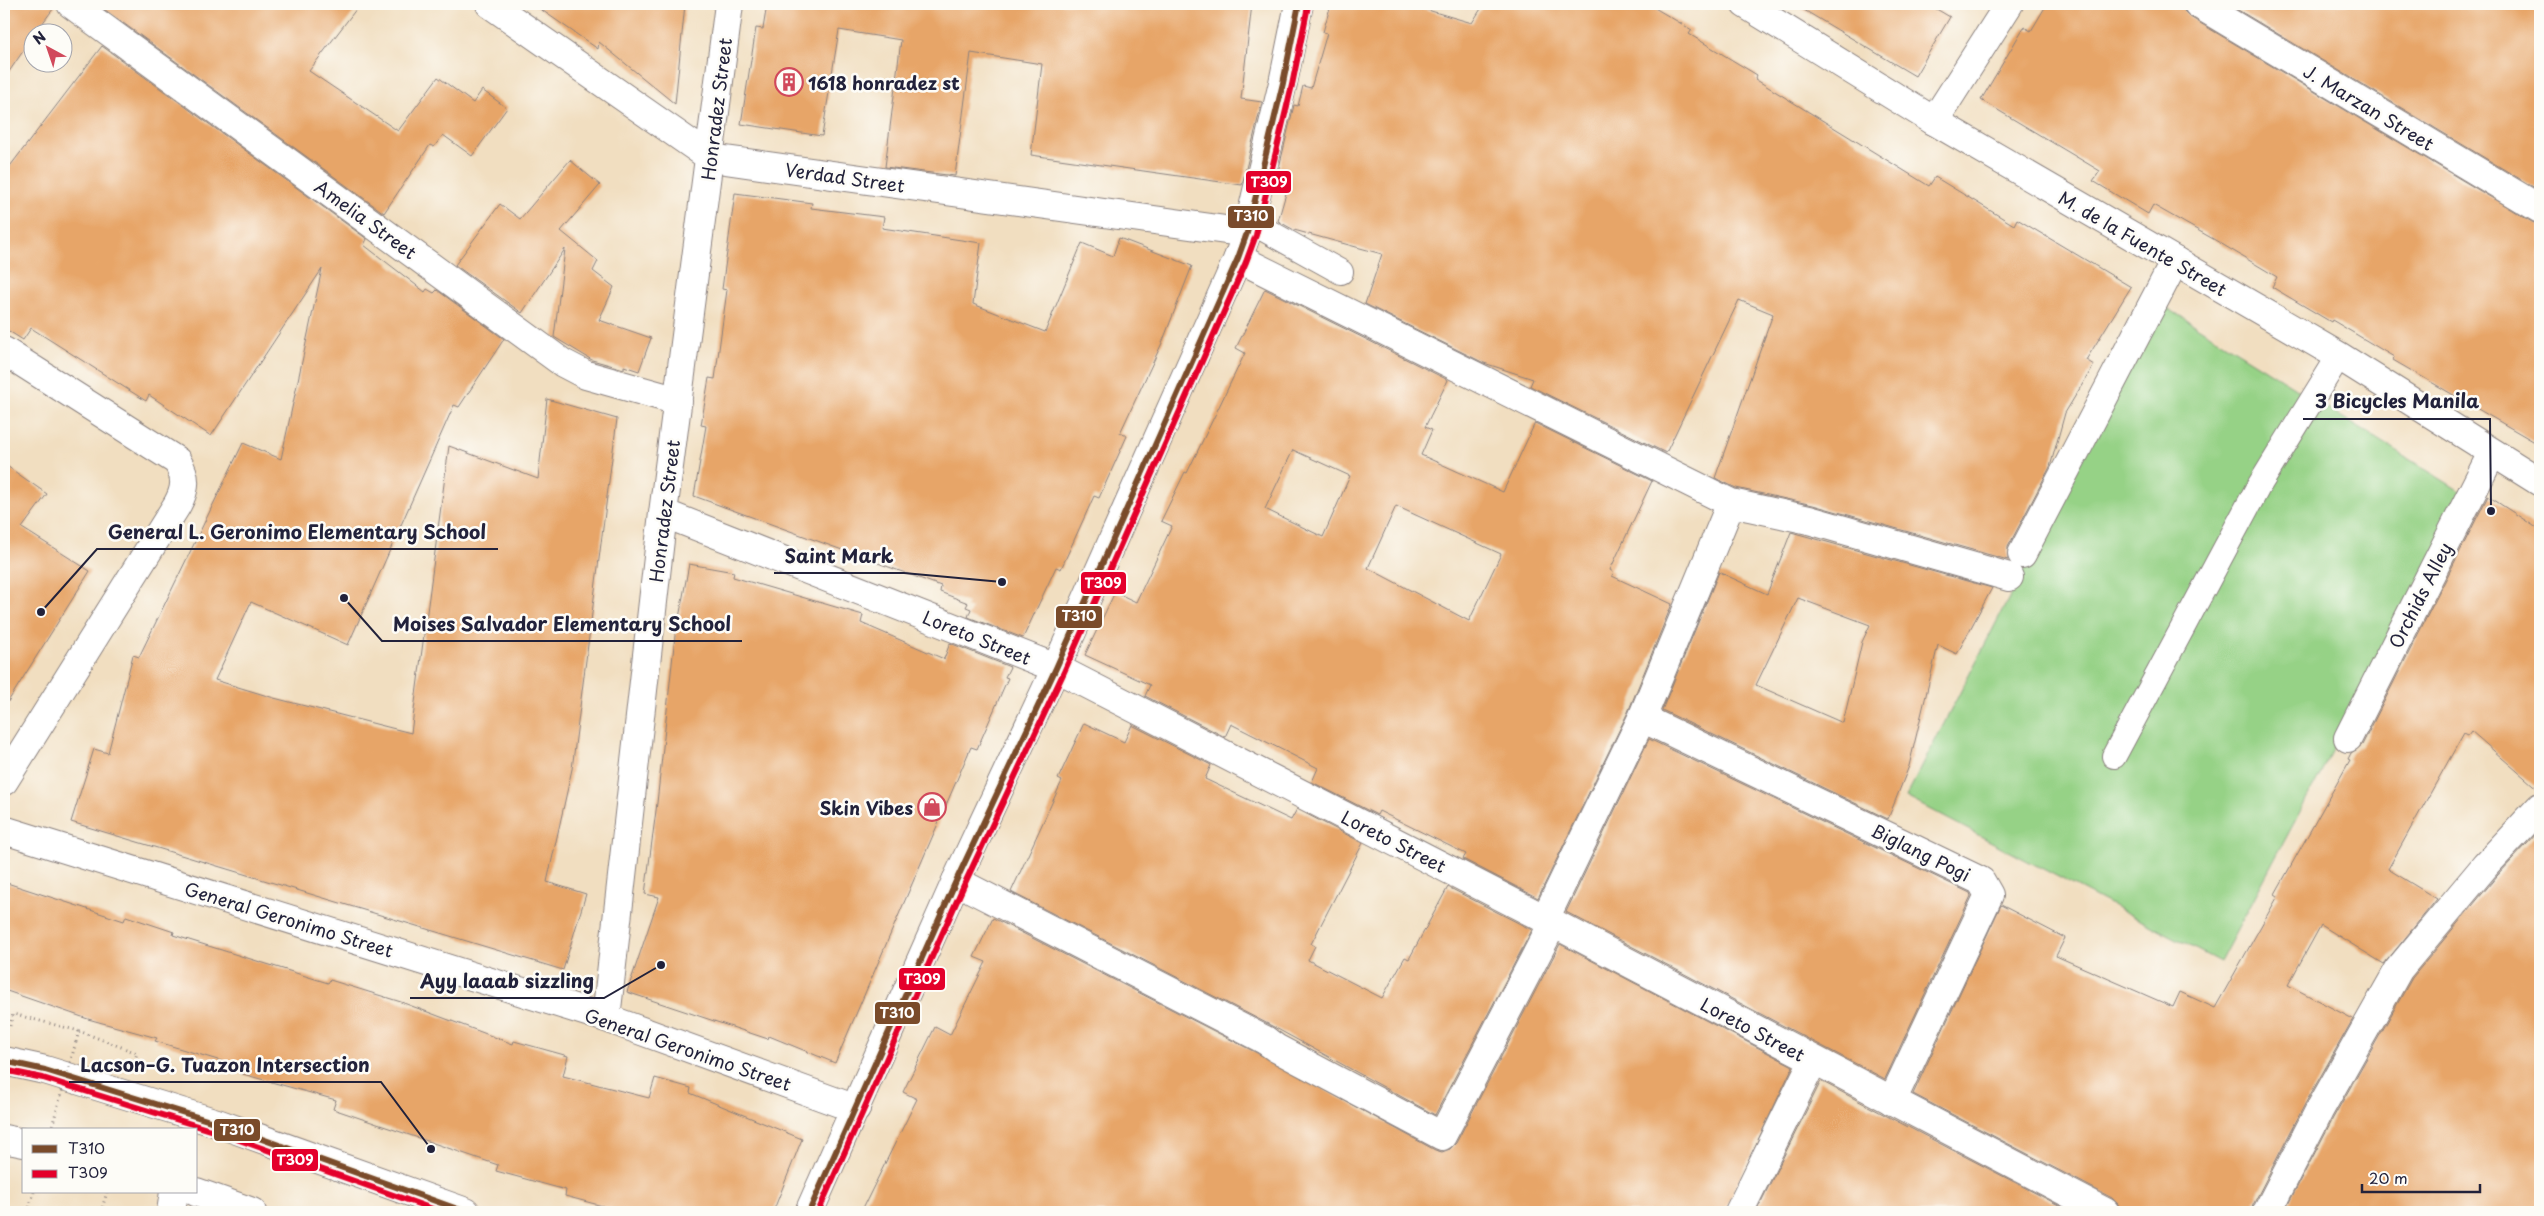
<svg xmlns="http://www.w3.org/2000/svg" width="2544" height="1216" font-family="'Playpen Sans',sans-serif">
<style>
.green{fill:#96d286;stroke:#5c7a60}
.building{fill:#e7a568;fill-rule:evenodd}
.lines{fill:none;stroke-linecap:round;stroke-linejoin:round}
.service-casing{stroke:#8a807e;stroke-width:26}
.pedestrian-casing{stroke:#8a807e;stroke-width:30}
.minor-casing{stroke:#8a807e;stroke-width:30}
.tertiary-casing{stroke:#8a807e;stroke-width:30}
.primary-casing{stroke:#8a807e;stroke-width:30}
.path{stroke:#8a807e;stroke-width:3;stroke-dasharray:1 4;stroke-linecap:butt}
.service{stroke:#fff;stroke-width:24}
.pedestrian{stroke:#fff;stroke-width:28}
.minor{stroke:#fff;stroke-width:28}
.tertiary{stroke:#fff;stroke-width:28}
.primary{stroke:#fff;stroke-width:28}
.path-bridge{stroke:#8a807e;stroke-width:3;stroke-dasharray:1 4;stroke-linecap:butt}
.bus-1-casing{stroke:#fdfcf7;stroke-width:10}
.bus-2-casing{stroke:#fdfcf7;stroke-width:10}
.bus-1{stroke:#7a4b2a;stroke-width:6}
.bus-2{stroke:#e4002b;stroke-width:6}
.labels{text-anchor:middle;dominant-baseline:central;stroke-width:5;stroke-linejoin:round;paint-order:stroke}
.poi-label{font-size:18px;font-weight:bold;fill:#22223b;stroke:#fdfcf7;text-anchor:start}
.street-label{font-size:18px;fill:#22223b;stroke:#fdfcf7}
.leader{fill:none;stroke:#22223b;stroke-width:2}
.callout-dot{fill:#22223b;stroke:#fdfcf7;stroke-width:2}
.callout-label{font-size:19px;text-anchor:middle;font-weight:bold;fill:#22223b;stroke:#fdfcf7;stroke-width:5;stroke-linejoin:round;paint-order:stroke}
.line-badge{stroke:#fdfcf7;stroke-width:2}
.badge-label{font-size:14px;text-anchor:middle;font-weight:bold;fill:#fff}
</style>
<rect width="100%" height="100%" fill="#fdfcf7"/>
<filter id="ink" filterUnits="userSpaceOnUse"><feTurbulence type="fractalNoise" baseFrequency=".02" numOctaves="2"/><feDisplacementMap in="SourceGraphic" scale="10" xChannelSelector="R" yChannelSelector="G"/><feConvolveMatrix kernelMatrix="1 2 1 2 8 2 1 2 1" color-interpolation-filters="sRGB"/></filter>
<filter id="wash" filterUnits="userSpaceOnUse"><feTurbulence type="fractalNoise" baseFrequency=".0096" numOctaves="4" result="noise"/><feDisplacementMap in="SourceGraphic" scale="20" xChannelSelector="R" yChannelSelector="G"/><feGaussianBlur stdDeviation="1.12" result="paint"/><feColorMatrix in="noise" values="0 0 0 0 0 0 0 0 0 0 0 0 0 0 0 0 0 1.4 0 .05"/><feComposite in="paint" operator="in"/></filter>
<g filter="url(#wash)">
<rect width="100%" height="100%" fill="#f1dec0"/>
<!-- green -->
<path class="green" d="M2161 304 2468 496 2220 962 1906 797Z"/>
<g id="blocks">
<!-- building -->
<path class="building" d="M4 4 56 5 36 32H32V38L4 79Z
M97 4H360L309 71 398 131 438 77 473 103 482 90 507 108 472 156 443 135 434 147 430 145 384 213Z
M533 4H685L675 104 599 42 598 49Z
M767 4H1252L1241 99 1262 102 1242 185 1031 155 1042 64 971 53 955 176 885 167 901 40 839 30 822 136 741 124 756 28 763 29Z
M1331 4H1407L1472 23 1484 4H1648L1692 30 1689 34 1757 75 1755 79 1929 186 1935 177 2014 225 2017 219 2131 287 2086 360 2094 365 2065 413 2050 467 2008 547V560L1813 505 1736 488 1715 478 1773 314 1739 300 1666 453 1530 386 1533 379 1484 363 1365 304 1382 254 1294 230 1278 221 1287 190 1274 189 1294 105 1298 106 1303 86 1311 88 1327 33 1323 32Z
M1794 4H1928L1950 17 1915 76Z
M2047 4H2182L2184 11 2190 17 2532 222 2540 225V445L2393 360 2394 357 2332 320 2331 322 2272 287 2277 277 2215 240 2153 205 2148 214 2093 181 2100 171 1981 100 2024 27 2031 31Z
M2228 4H2540V191Z
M102 46 367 239 364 245 425 292 427 289 434 293 437 290 504 339 459 407 454 405 348 645 251 602 215 680 274 698 411 733 449 446 538 479 547 399 617 419 572 769 547 882 586 894 563 970 71 822 94 749 108 753 133 655 139 657 243 443 281 459 322 269 211 436 149 395 146 401 31 328 23 340 4 328V174Z
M570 160 600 185 561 231 598 261 593 271 614 287 599 320 651 338 639 371 624 366V369L592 360 554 337 565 249 522 313 455 265 500 204 520 219Z
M735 193 812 203 811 208 884 217 882 228 981 243 973 304 1045 332 1082 243 1113 256 1119 238 1192 266 1162 343 1120 433 1127 436 1099 498 1094 496 1061 569 1056 567 1023 638 968 617 971 609 966 607 968 603 940 592 941 586 694 496 706 426 701 425 709 378 715 379 727 290 722 289Z
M1265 289 1448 380 1425 427 1432 430 1421 455 1503 492 1535 423 1652 481 1610 570 1613 572 1612 576 1672 604 1628 712 1538 898 1463 859 1466 854 1379 811 1377 815 1312 782 1318 768 1231 724 1225 737 1145 696 1150 685 1085 655 1115 592 1136 602 1172 526 1161 521 1185 472 1187 473 1245 353 1236 348ZM1293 450 1350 476 1323 537 1265 509ZM1396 506 1501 554 1469 621 1368 568Z
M4 464 47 494 22 528 90 571 4 708Z
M2488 496 2540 530V791L2471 731 2468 735 2464 733 2388 869 2437 899 2384 964 2321 925 2288 985 2353 1019 2305 1104 2253 1205 2251 1212H2120L2118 1204 2112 1198 1913 1094 2001 905 2065 938 2056 956 2173 1007 2180 992 2215 1008 2278 896 2275 894 2350 760 2348 759 2351 753 2362 745Z
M1791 532 1992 588 1957 654 1938 645 1909 766 1888 819 1662 710 1719 572 1767 594ZM1798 598 1870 625 1862 642 1843 723 1756 685Z
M689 564 734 572 733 577 863 615 861 623 944 659 950 643 1010 667 1005 677 1008 678 977 749 971 747 835 1063 769 1036 768 1039 627 992 659 897 645 894 657 803 677 617 679 618Z
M1084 723 1124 742 1132 725 1211 765 1205 779 1291 820 1297 809 1363 843 1311 944 1315 946 1308 960 1382 998 1405 957 1409 959 1448 887 1532 930 1435 1115 1272 1026 1011 892 1062 781 1058 779Z
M1649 739 1970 893 1971 896 1885 1079 1566 912Z
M2540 830V1212H2284L2333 1118 2412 978 2497 876Z
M4 882 124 921 126 916 174 932 173 935 328 983 330 980 401 1002 513 1044 514 1041 568 1056 563 1076 649 1098 655 1078 691 1088 690 1093 802 1139 773 1212H625L565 1196 566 1190 496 1171 498 1165 333 1109 336 1100 239 1073 241 1067 155 1041 157 1038 88 1019 4 990Z
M993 918 1257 1053 1435 1150 1442 1152 1450 1149 1456 1143 1560 944 1793 1066 1724 1212H861L917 1099 903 1092 935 1027 950 1035 986 962 974 957Z
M1821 1081 1885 1115 2072 1212H1756Z"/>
</g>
</g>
<g filter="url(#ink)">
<use href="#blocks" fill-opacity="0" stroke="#8a807e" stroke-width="1"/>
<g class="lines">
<defs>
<path id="service" d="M1249 221 1341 272
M2114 756 2257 489 2339 356"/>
<path id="pedestrian" d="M1238 258 1731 503 1809 520 2009 577
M1642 718 1981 881 1989 895 1892 1101
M1545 919 1642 718 1731 503
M1265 1040 1276 1048 1442 1136 1553 923
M2267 1212 2319 1111 2399 969 2485 866 2540 807"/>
<path id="minor" d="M71 4 563 363 586 375 678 401
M490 4 711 158 1247 233
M2198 4 2540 209
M1934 121 2009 4
M4 351 177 461C187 477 186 489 177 505L4 781
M663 513 1056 668 1553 923 2105 1212
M2022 554 2175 261
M2348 738 2492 453
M4 830 606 1018 856 1109
M956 881 1265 1040
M606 1018 663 513 729 4
M171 1212 174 1192
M1739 1212 1813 1061"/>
<path id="tertiary" d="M1745 4 1934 121 2339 356 2540 482
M809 1212 956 881 1056 668 1238 258 1247 233 1283 83 1299 4"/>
<path id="primary" d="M4 1061 45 1070 220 1124 466 1212
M4 1139 24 1143
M196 1192 252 1212"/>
</defs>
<!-- service casing -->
<use href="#service" class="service-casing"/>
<!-- pedestrian casing -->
<use href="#pedestrian" class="pedestrian-casing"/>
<!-- minor casing -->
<use href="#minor" class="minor-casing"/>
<!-- tertiary casing -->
<use href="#tertiary" class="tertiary-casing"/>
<!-- primary casing -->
<use href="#primary" class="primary-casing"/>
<!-- path -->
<path class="path" d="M10 1026 13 1014 79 1031 137 1053 134 1063
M76 1042 79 1031
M4 1210 13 1212
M28 1212 34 1192
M101 1212 107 1192"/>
<!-- service -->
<use href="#service" class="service"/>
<!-- pedestrian -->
<use href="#pedestrian" class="pedestrian"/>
<!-- minor -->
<use href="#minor" class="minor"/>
<!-- tertiary -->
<use href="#tertiary" class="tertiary"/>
<!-- primary -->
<use href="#primary" class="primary"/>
<!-- path-bridge -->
<path class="path-bridge" d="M51 1130 76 1042"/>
<defs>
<path id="bus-1" d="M4 1061 45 1070 220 1124 466 1212
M809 1212 956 881 1056 668 1238 258 1247 233 1283 83 1299 4"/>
<path id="bus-2" d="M4 1070 43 1078 217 1132 441 1212
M818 1212 964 885 1064 672 1246 262 1256 235 1292 85 1308 6"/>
</defs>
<!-- bus-1 casing -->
<use href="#bus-1" class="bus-1-casing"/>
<!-- bus-2 casing -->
<use href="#bus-2" class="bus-2-casing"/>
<!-- bus-1 -->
<use href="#bus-1" class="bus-1"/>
<!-- bus-2 -->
<use href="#bus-2" class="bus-2"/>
</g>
</g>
<!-- icons -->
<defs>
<symbol id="building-ring" viewBox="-11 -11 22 22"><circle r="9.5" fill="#fdfcf7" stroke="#d1495b" stroke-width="1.5"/><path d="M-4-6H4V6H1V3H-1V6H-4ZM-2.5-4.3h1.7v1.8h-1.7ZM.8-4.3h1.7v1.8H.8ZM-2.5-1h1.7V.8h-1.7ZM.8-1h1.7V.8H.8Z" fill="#d1495b"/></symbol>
<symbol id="shop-ring" viewBox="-11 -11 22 22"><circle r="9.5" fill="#fdfcf7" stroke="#d1495b" stroke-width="1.5"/><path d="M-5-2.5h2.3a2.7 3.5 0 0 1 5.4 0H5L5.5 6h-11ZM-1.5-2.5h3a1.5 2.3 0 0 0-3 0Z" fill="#d1495b"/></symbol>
</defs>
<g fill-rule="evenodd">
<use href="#building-ring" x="773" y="66" width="32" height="32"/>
<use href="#shop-ring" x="916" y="791" width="32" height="32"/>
</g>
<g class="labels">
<!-- poi labels -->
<g class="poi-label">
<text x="808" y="82">1618 honradez st</text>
<text x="913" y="807" text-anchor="end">Skin Vibes</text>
</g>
<!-- street labels -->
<g class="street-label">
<text transform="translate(2369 107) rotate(31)">J. Marzan Street</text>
<text transform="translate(716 109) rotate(-83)">Honradez Street</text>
<text transform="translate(845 177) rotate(8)">Verdad Street</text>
<text transform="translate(366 219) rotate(36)">Amelia Street</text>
<text transform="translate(2143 243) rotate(30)">M. de la Fuente Street</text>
<text transform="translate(664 511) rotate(-83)">Honradez Street</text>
<text transform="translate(2420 595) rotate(-63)">Orchids Alley</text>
<text transform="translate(977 637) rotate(22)">Loreto Street</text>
<text transform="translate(1394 841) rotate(27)">Loreto Street</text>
<text transform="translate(1921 852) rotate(26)">Biglang Pogi</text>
<text transform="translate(289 919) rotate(17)">General Geronimo Street</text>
<text transform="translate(1753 1029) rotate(28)">Loreto Street</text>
<text transform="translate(688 1049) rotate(19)">General Geronimo Street</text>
</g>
</g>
<!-- callouts -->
<path class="leader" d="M2491 511L2490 419H2303M41 612L97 549H498M1002 582L904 573H774M344 598L382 641H742M661 965L604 998H410M431 1149L381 1082H69"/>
<g class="callout-dot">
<circle cx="2491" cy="511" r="5"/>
<circle cx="41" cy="612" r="5"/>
<circle cx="1002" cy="582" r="5"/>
<circle cx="344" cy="598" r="5"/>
<circle cx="661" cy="965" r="5"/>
<circle cx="431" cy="1149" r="5"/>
</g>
<g class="callout-label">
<text x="2397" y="408">3 Bicycles Manila</text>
<text x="297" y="539">General L. Geronimo Elementary School</text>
<text x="839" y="563">Saint Mark</text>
<text x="562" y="631">Moises Salvador Elementary School</text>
<text x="507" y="988">Ayy laaab sizzling</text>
<text x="225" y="1072">Lacson–G. Tuazon Intersection</text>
</g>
<g class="line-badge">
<rect x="1245" y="170" width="47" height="24" rx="5" fill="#e4002b"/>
<rect x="1227" y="205" width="48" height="24" rx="5" fill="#7a4b2a"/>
<rect x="1080" y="571" width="47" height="24" rx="5" fill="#e4002b"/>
<rect x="1055" y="605" width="48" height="24" rx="5" fill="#7a4b2a"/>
<rect x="898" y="967" width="48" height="24" rx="5" fill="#e4002b"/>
<rect x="874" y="1001" width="47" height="24" rx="5" fill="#7a4b2a"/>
<rect x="213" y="1118" width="48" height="24" rx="5" fill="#7a4b2a"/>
<rect x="271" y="1148" width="48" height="24" rx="5" fill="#e4002b"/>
</g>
<g class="badge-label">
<text x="1269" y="187">T309</text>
<text x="1251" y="221">T310</text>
<text x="1103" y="588">T309</text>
<text x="1079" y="621">T310</text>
<text x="922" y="984">T309</text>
<text x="897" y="1018">T310</text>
<text x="237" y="1135">T310</text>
<text x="295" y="1165">T309</text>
</g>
<!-- margin -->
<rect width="2544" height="1216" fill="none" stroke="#fdfcf7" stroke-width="20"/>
<!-- legend -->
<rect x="22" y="1128" width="175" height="65" fill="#fdfcf7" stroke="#a5a5ac"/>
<rect x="32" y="1145" width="25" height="8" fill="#7a4b2a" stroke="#a5a5ac"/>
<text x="68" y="1154" font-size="15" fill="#22223b">T310</text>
<rect x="32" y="1170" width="25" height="8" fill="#e4002b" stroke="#a5a5ac"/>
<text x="68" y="1178" font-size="15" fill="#22223b">T309</text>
<!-- north arrow -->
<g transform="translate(48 48) rotate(320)"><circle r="24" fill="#fdfcf7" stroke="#a5a5ac"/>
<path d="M0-4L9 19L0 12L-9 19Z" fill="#d1495b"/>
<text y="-8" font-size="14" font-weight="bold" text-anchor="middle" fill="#22223b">N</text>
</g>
<!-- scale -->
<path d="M2362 1184v8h118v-8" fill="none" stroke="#22223b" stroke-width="2.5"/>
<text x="2369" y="1184" font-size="15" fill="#22223b" stroke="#fdfcf7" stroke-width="4" paint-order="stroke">20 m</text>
</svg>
